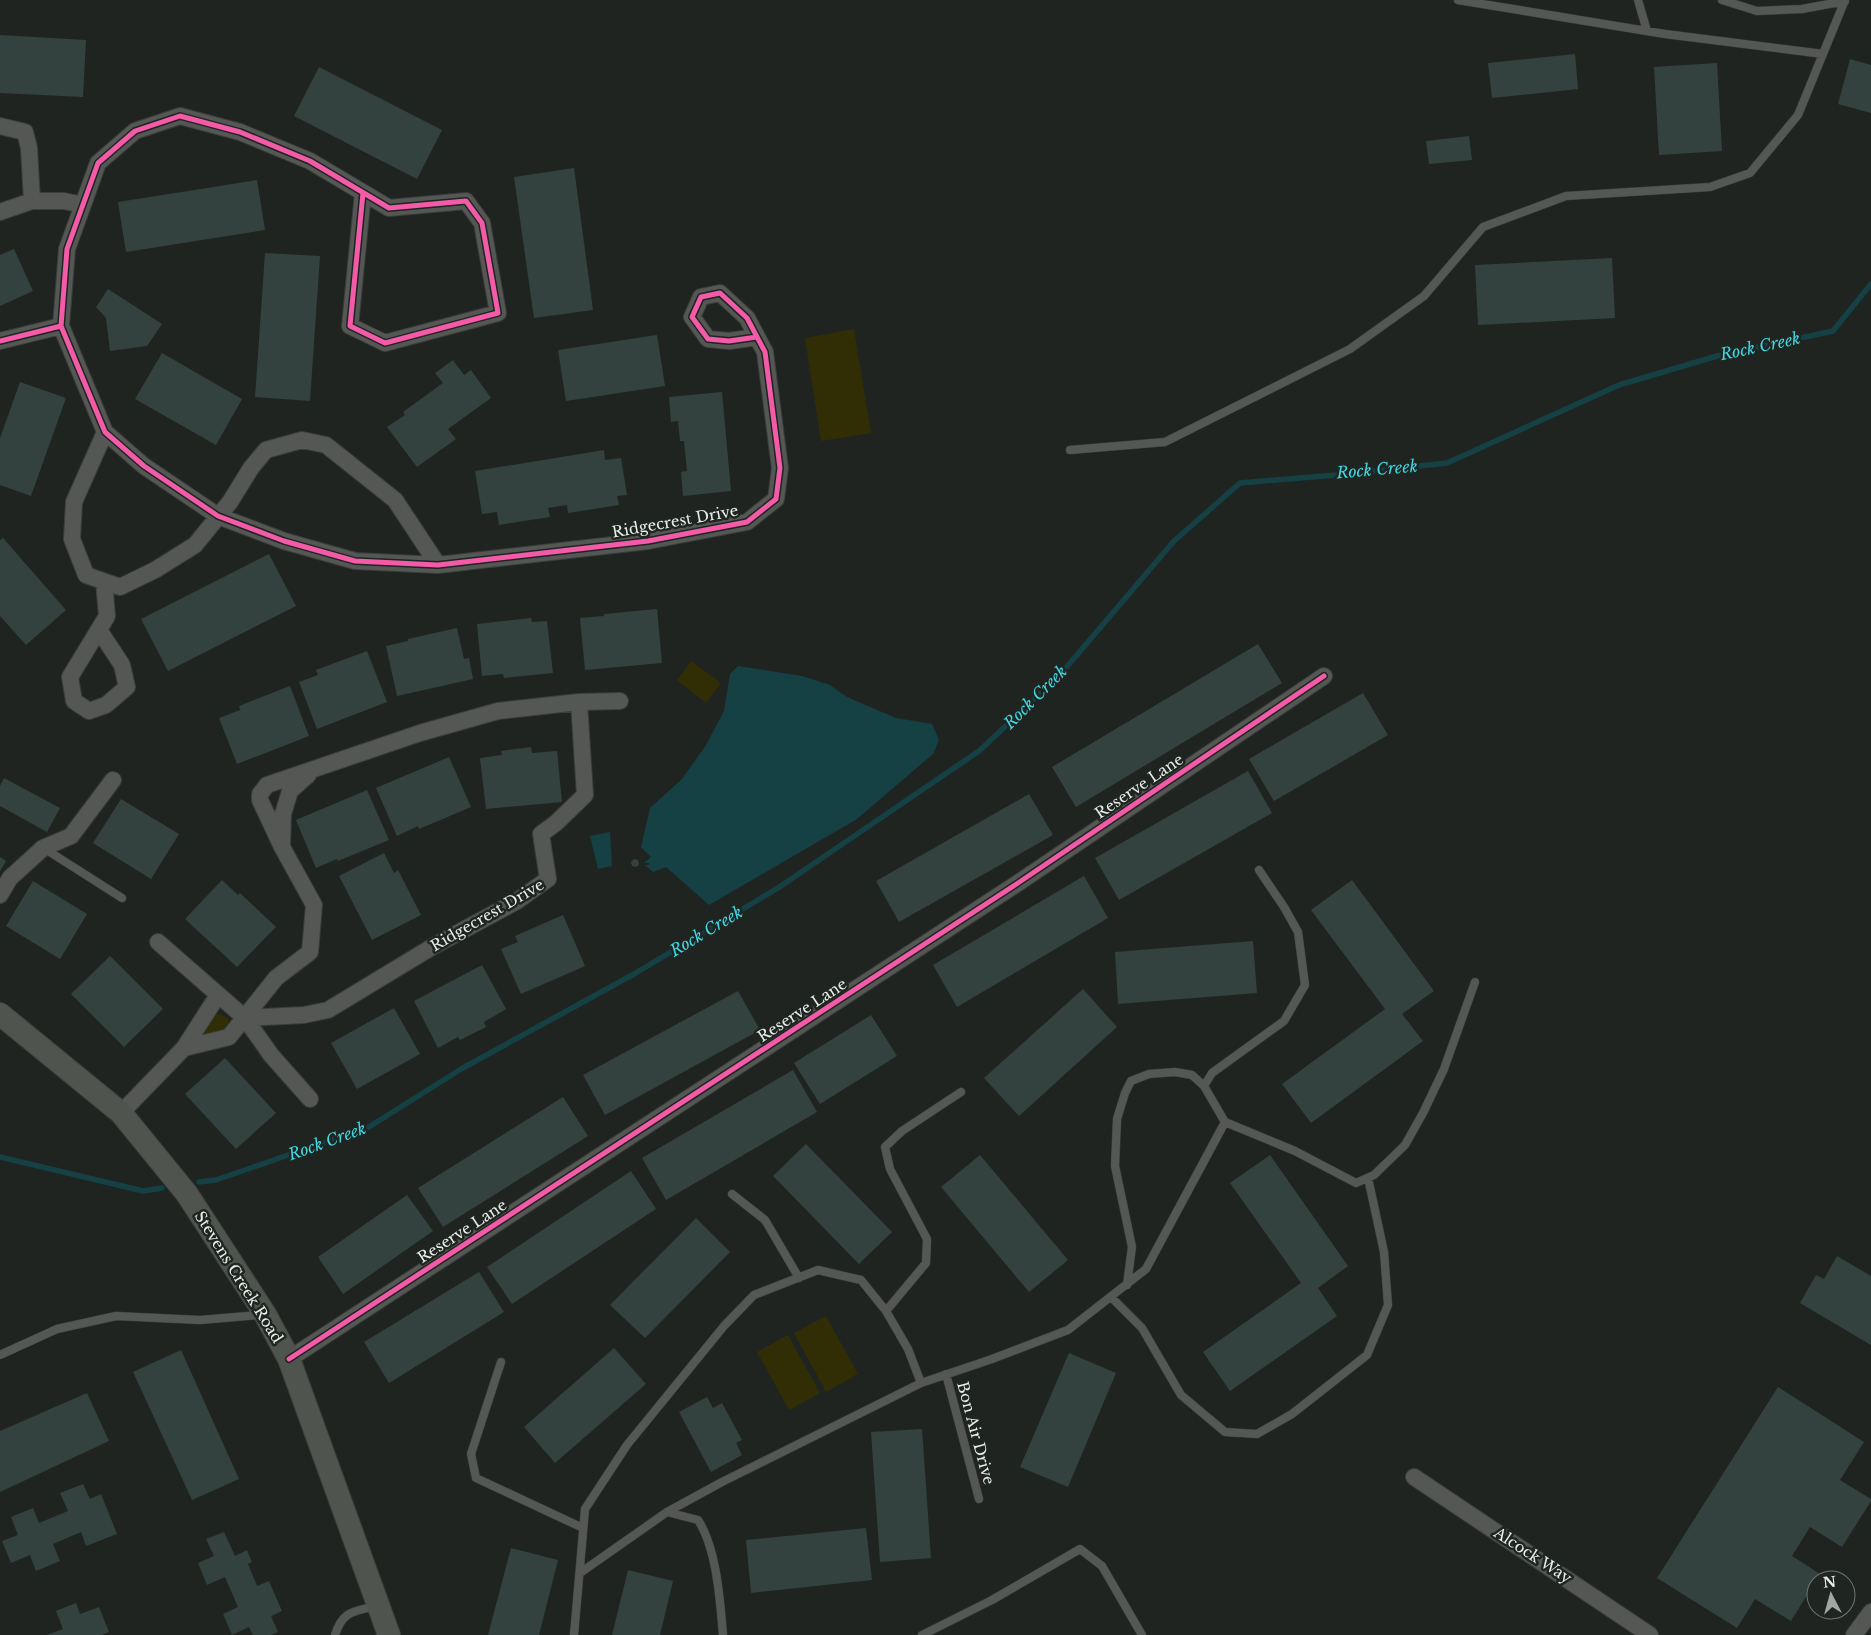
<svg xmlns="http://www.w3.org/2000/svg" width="1871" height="1635" font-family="'Libre Baskerville',serif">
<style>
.green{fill:#312e06}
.water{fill:#154044}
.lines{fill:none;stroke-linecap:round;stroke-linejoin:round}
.stream{stroke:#154044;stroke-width:5.5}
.building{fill:#33423e}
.lane-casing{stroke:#3a3e3c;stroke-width:9}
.street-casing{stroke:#3a3e3c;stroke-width:18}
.secondary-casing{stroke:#3a3e3c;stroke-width:24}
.lane{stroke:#555755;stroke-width:8}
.street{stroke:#555755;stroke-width:16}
.secondary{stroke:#50544f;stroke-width:22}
.cycleway-casing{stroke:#1f2520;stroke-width:8}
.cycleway{stroke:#f35aa7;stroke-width:5}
.labels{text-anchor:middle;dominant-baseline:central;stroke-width:5;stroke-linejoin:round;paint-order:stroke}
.street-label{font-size:15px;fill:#e9eeeb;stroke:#1f2520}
.water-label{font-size:16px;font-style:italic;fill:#41d8e6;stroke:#1f2520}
</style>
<rect width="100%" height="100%" fill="#202421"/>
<!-- green -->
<path class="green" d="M854 329 871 433 821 441 805 338Z
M691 661 721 683 706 703 677 680Z
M220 1014 228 1018C232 1033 216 1034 205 1037L202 1031 213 1015Z
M826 1316 858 1374 826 1392 794 1333Z
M788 1335 820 1393 789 1410 757 1352Z"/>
<!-- water -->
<path class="water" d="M738 666 802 676 830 685 847 697 896 718 932 724 939 740 933 754 857 819 709 905 666 867 653 872 645 865H649V863H644L651 857 641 847 650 808 682 779 706 745 724 711 730 674Z
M610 832 612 866 598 869 590 836Z"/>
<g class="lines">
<!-- stream -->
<path class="stream" d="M0 1157 143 1191 162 1188
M199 1182 216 1180 369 1127 461 1069 634 974 778 888 979 751 1059 676 1174 541 1240 483 1336 475 1447 463 1619 385 1717 356 1833 331 1871 284"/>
</g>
<!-- building -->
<path class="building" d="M0 35 86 40 83 97 0 93Z
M1575 54 1578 89 1492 98 1488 63Z
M1850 59 1871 65V113L1838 104Z
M1717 63 1722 151 1659 155 1654 67Z
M319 67 442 130 417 179 294 116Z
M1469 136 1472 160 1429 164 1426 141Z
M574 168 593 310 534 318 514 177Z
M257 180 265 230 126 252 118 202Z
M14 249 33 291 0 306V255Z
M265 253 320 256 310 401 255 397Z
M1612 258 1615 318 1478 325 1475 265Z
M108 289 162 324 147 346 110 351 106 318 96 307Z
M657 335 665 386 566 401 558 350Z
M162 353 242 399 216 445 135 399Z
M453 360 464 375 471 370 491 398 448 429 456 439 417 467 387 427 405 415 403 412 443 383 435 373Z
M20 382 66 398 31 496 0 485V438Z
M722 392 731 491 683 496 681 472 687 471 684 441H680L678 421 671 422 669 397Z
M604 450 605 460 621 458 627 495 617 496 619 505 568 513 567 505 548 508 550 517 499 525 497 512 482 514 475 471Z
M3 538 66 610 26 645 0 616V540Z
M269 554 296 606 168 671 141 619Z
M657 609 662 663 585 670 580 618 604 616V614Z
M531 618 532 622 547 621 553 673 504 678 503 674 482 676 477 624Z
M457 628 464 659 469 658 473 679 397 696 386 646 408 641V639Z
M1258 644 1282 683 1076 807 1052 767Z
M367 651 387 702 317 729 299 682 318 675 316 670Z
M290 686 309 736 237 764 219 718 240 710 239 706Z
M1363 693 1388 735 1274 801 1249 759Z
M531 747 532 753 557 751 562 802 486 809 480 758 502 755 501 751Z
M449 757 471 807 419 829 418 826 397 836 376 788Z
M1248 771 1272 813 1119 900 1095 858Z
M4 778 60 808 47 832 0 806V786Z
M367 790 389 840 338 861 337 859 316 868 296 820Z
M1029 794 1053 835 899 922 876 881Z
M121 799 179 834 151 879 93 843Z
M384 853 394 873 398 870 421 915 372 940 339 876Z
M0 857 6 861 0 871Z
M634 859 638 860 639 865 636 867 632 866 631 862Z
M1084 876 1108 918 957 1007 933 965Z
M222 880 238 895 240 893 276 927 237 967 185 919Z
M1352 880 1434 991 1402 1014 1423 1041 1311 1123 1282 1084 1385 1009 1311 910Z
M33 881 87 914 60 959 6 926Z
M563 915 585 966 521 994 501 949 518 942 515 936Z
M1253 941 1257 993 1118 1004 1115 952Z
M110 956 163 1009 124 1047 71 994Z
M482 965 506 1009 484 1022 486 1027 460 1040 458 1037 438 1048 414 1001Z
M1083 989 1117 1027 1019 1116 984 1078Z
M738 991 760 1030 605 1115 583 1075Z
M394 1008 420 1054 357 1089 331 1043Z
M871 1015 897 1056 820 1104 794 1063Z
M225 1058 276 1113 236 1149 185 1094Z
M793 1070 817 1112 666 1200 642 1158Z
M563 1097 588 1136 443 1227 418 1188Z
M806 1144 892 1232 859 1264 773 1176Z
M980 1155 1068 1260 1029 1292 941 1187Z
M1270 1155 1348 1266 1318 1288 1337 1316 1230 1391 1203 1352 1301 1283 1230 1183Z
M631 1171 656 1209 512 1304 487 1267Z
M407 1195 433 1231 343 1294 318 1257Z
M696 1218 730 1252 645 1338 610 1305Z
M1837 1256 1871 1276V1345L1800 1303 1816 1275 1824 1279Z
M479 1272 504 1312 389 1383 364 1342Z
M614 1348 646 1384 555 1463 524 1427Z
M181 1350 239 1479 192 1500 133 1372Z
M1069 1353 1116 1373 1068 1487 1020 1467Z
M1778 1387 1864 1442 1840 1480 1871 1499V1501L1842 1547 1810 1527 1792 1556 1820 1574 1791 1621 1755 1599 1737 1628 1657 1578Z
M87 1393 109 1441 0 1492V1431Z
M707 1397 713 1408 722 1403 742 1440 736 1443 742 1455 711 1472 679 1412Z
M922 1429 931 1558 880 1562 871 1432Z
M83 1484 90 1499 101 1494 117 1534 86 1546 81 1532 53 1544 60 1561 36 1571 30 1555 11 1563 2 1541 18 1535 11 1517 33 1508 39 1523 68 1511 60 1493Z
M866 1528 872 1580 751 1593 746 1540Z
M224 1532 235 1556 247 1550 252 1562 248 1564 257 1586 269 1581 282 1611 271 1616 278 1632 271 1635H253L249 1627 232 1635 223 1614 238 1607 225 1577 207 1585 198 1563 214 1556 206 1539Z
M511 1548 558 1560 539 1635H488Z
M628 1570 673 1581 660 1635H612Z
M76 1603 80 1614 99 1607 109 1632 102 1635H47L63 1629 56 1611Z"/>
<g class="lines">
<defs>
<path id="lane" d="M1458 0 1665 34 1823 54
M1638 0 1647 31
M1722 0 1757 11 1802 9 1845 1
M1070 450 1165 442 1350 349 1424 296 1483 227 1566 196 1710 187 1750 173 1798 115 1845 0
M45 849 122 898
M1204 1086 1212 1073 1284 1021 1305 985 1298 932 1284 907 1259 870
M732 1194 765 1220 799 1278
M1127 1285 1132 1247 1115 1166 1117 1119 1125 1093 1131 1081 1149 1074 1175 1072 1192 1075 1204 1086 1225 1122 1295 1151 1356 1183 1374 1175 1405 1145 1423 1113 1444 1069 1475 982
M1111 1297 1142 1328 1181 1395 1225 1432 1257 1434 1292 1414 1367 1355 1388 1305 1384 1252 1368 1178
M886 1311 926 1263 927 1239 890 1169 885 1147 902 1131 961 1092
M0 1355 57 1329 116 1316 200 1320 260 1315
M501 1362 471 1454 476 1478 583 1528
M946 1374 979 1499
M667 1512 698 1520C717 1549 720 1601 723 1635
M580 1573 667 1512 722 1482 921 1383 992 1359 1068 1330 1146 1269 1225 1122
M335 1635C343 1610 354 1612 376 1606
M574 1635 585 1509 627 1445 724 1326 754 1295 818 1270 861 1280 886 1311 908 1349 921 1383
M922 1635 992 1600 1080 1549 1102 1566 1142 1635"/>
<path id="street" d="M0 126 25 132 29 148 32 201
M0 212 32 201H64L83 205
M61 326 105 432 144 466 218 516 284 541 355 561 438 565 648 541 747 522 776 499 780 468 765 352 747 318 720 293 701 297 692 317 708 339 729 341 757 337
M0 341 61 326 67 249 98 163 135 131 180 116 240 132 310 161 389 208 466 201 482 223 498 313 385 343 350 326 363 193
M105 432 74 502 72 539 86 575 120 587 155 570 195 545 230 502 251 468 266 450 302 440 326 445 395 500 438 565
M99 630 122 665 127 687 106 705 89 711 74 701 70 677 107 616 104 582
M282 844 283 814 290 791 308 775
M0 895 10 878 43 848 71 836 113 780
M158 942 245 1018 271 1055 310 1099
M245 1018 304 1015 328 1010 432 947 517 901 548 879 541 834 556 823 585 795 579 702
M184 1048 218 995
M121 1113 184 1048 229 1037 276 978 310 952 314 905 282 847 260 800V794L267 785 420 733 498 711 579 702 620 701
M289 1359 1018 883 1324 676
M1414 1477 1650 1635
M1854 1635 1871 1612"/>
<path id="secondary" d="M0 1014 121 1113 187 1194 265 1314 289 1359 389 1635"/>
</defs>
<!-- lane casing -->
<use href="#lane" class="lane-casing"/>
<!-- street casing -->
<use href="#street" class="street-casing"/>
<!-- secondary casing -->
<use href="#secondary" class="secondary-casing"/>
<!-- lane -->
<use href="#lane" class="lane"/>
<!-- street -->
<use href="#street" class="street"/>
<!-- secondary -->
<use href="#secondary" class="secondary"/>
<defs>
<path id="cycleway" d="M61 326 105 432 144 466 218 516 284 541 355 561 438 565 648 541 747 522 776 499 780 468 765 352 747 318 720 293 701 297 692 317 708 339 729 341 757 337
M0 341 61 326 67 249 98 163 135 131 180 116 240 132 310 161 389 208 466 201 482 223 498 313 385 343 350 326 363 193
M289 1359 1018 883 1324 676"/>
</defs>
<!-- cycleway casing -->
<use href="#cycleway" class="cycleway-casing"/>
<!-- cycleway -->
<use href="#cycleway" class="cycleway"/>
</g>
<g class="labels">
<!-- street labels -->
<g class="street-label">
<text transform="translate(675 521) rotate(-10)">Ridgecrest Drive</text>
<text transform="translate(1139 786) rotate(-34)">Reserve Lane</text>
<text transform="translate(487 915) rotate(-30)">Ridgecrest Drive</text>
<text transform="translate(802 1010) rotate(-33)">Reserve Lane</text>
<text transform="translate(462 1231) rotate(-33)">Reserve Lane</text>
<text transform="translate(239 1277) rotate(58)">Stevens Creek Road</text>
<text transform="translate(976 1433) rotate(75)">Bon Air Drive</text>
<text transform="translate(1533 1555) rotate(33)">Alcock Way</text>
</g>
<!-- water labels -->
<g class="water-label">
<text transform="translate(1760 346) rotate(-12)">Rock Creek</text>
<text transform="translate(1377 469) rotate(-5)">Rock Creek</text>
<text transform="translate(1035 697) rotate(-45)">Rock Creek</text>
<text transform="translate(706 931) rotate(-31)">Rock Creek</text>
<text transform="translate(327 1141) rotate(-20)">Rock Creek</text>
</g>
</g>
<!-- north arrow -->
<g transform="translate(1831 1595) rotate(354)"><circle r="24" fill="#1f2520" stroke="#707571"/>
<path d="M0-4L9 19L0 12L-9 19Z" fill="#a3a7a4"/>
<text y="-8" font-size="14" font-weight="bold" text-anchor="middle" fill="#e9eeeb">N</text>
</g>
</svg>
